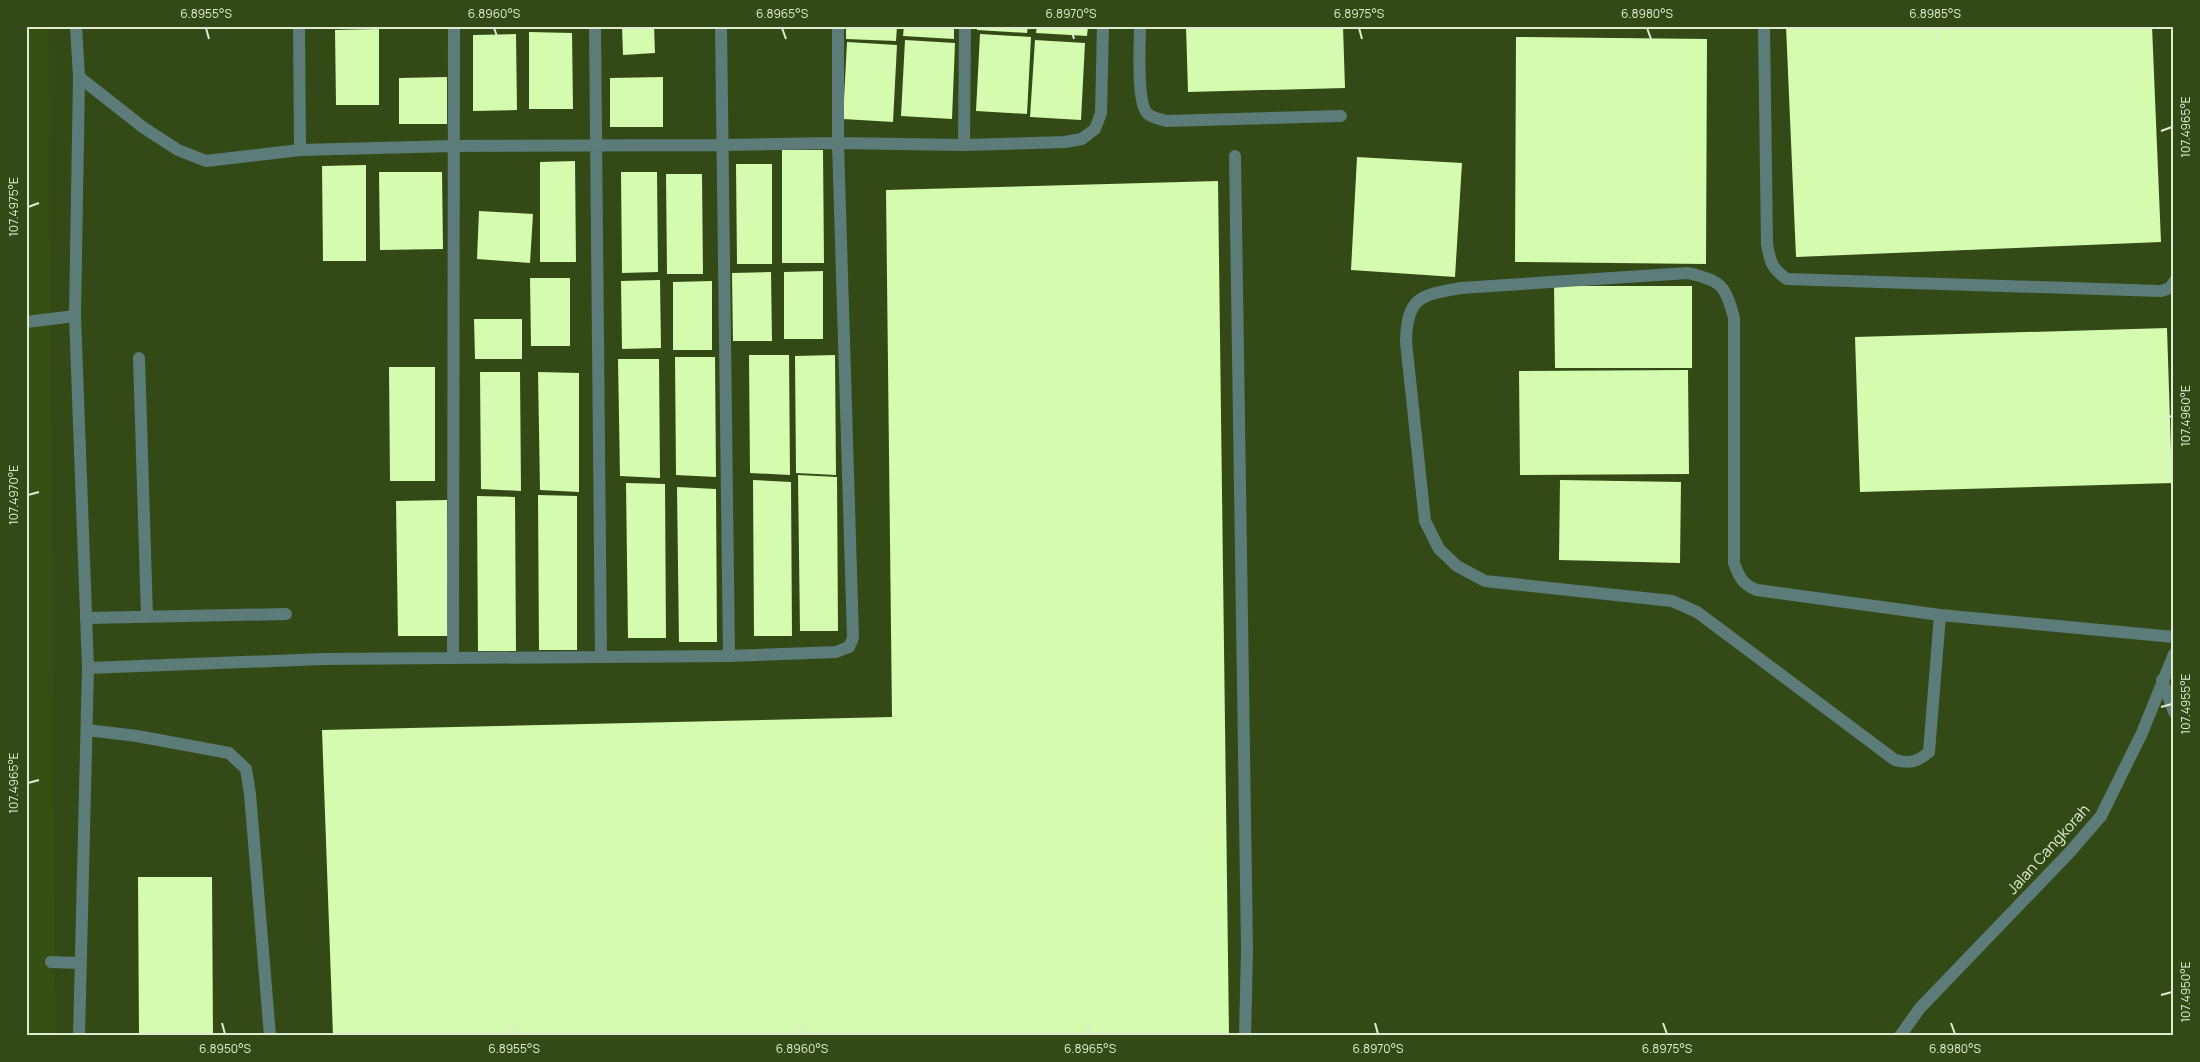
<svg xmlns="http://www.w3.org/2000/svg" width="2200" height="1062" font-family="Manrope,sans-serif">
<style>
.built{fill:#365014}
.building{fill:#d4fbae}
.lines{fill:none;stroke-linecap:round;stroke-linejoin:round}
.service{stroke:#5c7c79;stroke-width:12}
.minor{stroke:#5c7c79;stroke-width:12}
.ticks{fill:none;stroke:#deedd1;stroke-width:2}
.labels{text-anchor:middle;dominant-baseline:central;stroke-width:5;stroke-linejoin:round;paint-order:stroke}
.street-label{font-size:15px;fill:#deedd1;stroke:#334a17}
.neatline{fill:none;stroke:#deedd1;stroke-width:2}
.ticks-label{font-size:12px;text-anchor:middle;fill:#deedd1}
</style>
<rect width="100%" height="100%" fill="#334a17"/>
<!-- built -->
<path class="built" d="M26 26H48L55 1036H26Z"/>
<!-- building -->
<path class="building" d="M622 26H654L655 53 623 55Z
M846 26H897L896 41 846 39Z
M904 26H954V39L903 36Z
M977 26H1028L1027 33 977 30Z
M1037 26H1088L1087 36 1036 33Z
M1186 26H1343L1345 88 1188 92Z
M1786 26H2152L2161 242 1796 257Z
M379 29V105H336L335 30Z
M529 32 572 33 573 109H529Z
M516 34 517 110 473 111V35Z
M980 34 1031 37 1027 114 976 111Z
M1516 37 1707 39 1706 264 1515 262Z
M905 40 955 43 952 119 901 116Z
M1035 40 1085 43 1081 120 1030 117Z
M847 42 897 45 893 122 843 119Z
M447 77V124H399V78Z
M663 77V127H610V78Z
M782 150H823L824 263H782Z
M1357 157 1462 163 1455 277 1351 270Z
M575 161 576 262H540V162Z
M736 164H772V264H737Z
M366 165V261H323L322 166Z
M379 172H442L443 249 380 250Z
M621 172H657L658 272 622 273Z
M666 174H702L703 274H667Z
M1218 181 1229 1036H333L322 730 892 717 886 190Z
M479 211 533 214 530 263 477 259Z
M823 271V339H784V272Z
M771 272 772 341H733L732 273Z
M530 278H570V346H531Z
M660 280 661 348 622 349 621 281Z
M712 281V350H673V282Z
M1554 286H1692V368H1555Z
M474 319H522V359H475Z
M2167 328 2172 483 1860 492 1855 337Z
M749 355H789L790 475 750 473Z
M835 355 836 475 796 473 795 356Z
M675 357H715L716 477 676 475Z
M618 359H659L660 478 620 476Z
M389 367H435V481H390Z
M1688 370 1689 474 1520 475 1519 371Z
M480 372H520L521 491 481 489Z
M538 372 579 373V492L540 490Z
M798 475 837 477 838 631H800Z
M753 480 791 482 792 636H754Z
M1560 480 1681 482 1680 563 1559 560Z
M626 483 665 484 666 638H628Z
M677 487 716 489 717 642H679Z
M538 495 577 496V650H539Z
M477 496 515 497 516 651H478Z
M447 500 448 636H398L396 501Z
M138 877H212L213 1036H139Z"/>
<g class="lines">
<!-- service -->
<path class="service" d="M1140 26C1140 43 1136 104 1148 114 1152 118 1161 119 1166 121L1341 116
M1764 26 1767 244C1770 262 1772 269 1787 279L2161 291 2170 288 2174 282
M1235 156 1247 950 1245 1036
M26 322 75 316
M139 358 147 616
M1940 615 1929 752C1917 762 1910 764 1895 760L1697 612 1672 601 1485 581 1457 566 1439 549 1425 521 1406 342C1407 296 1421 295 1461 288L1688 273C1722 281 1725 285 1734 318V563C1739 577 1743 585 1757 590L1940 615 2174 637
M86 618 286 614
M87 730 137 736 229 753 246 769 250 794 270 1036
M51 962 80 963
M79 1036 88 668"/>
<!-- minor -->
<path class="minor" d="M76 26 79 77 75 316 88 668 323 659 729 656 836 652 849 647 853 638 838 143V26
M299 26 300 150
M595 26 601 657
M721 26 729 656
M79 77 144 128 178 150 206 161 300 150 453 146 723 145 838 143 964 145 1065 142 1082 139 1095 129 1101 113 1103 26
M964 145 965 26
M453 658 454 26
M2162 680 2174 712
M1900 1036 1920 1008 2069 853 2101 816 2142 733 2174 654"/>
</g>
<!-- ticks -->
<path class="ticks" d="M206 28 209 39M494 28 498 39M782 28 786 39M1071 28 1074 39M1359 28 1362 39M1647 28 1651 39M1935 28 1939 39M2161 131 2172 127M28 207 39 203M2161 419 2172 416M28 495 39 492M2161 707 2172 704M28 783 39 780M2161 995 2172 992M222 1023 225 1034M510 1023 514 1034M798 1023 802 1034M1087 1023 1090 1034M1375 1023 1378 1034M1663 1023 1667 1034M1951 1023 1955 1034"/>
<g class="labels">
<!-- street labels -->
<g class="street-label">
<text transform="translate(2048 849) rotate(-48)">Jalan Cangkorah</text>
</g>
</g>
<!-- border -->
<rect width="2200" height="1062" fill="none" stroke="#334a17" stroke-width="55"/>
<rect x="28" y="28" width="2144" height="1006" class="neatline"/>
<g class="ticks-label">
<text x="206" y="18">6.8955°S</text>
<text x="494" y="18">6.8960°S</text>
<text x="782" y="18">6.8965°S</text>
<text x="1071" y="18">6.8970°S</text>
<text x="1359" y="18">6.8975°S</text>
<text x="1647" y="18">6.8980°S</text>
<text x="1935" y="18">6.8985°S</text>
<text transform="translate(2186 127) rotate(-90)" y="4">107.4965°E</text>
<text transform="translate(14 207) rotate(-90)" y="4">107.4975°E</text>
<text transform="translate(2186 416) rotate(-90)" y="4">107.4960°E</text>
<text transform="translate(14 495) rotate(-90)" y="4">107.4970°E</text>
<text transform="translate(2186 704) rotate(-90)" y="4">107.4955°E</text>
<text transform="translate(14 783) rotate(-90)" y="4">107.4965°E</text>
<text transform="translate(2186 992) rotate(-90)" y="4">107.4950°E</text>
<text x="225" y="1053">6.8950°S</text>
<text x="514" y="1053">6.8955°S</text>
<text x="802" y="1053">6.8960°S</text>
<text x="1090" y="1053">6.8965°S</text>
<text x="1378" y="1053">6.8970°S</text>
<text x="1667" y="1053">6.8975°S</text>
<text x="1955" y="1053">6.8980°S</text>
</g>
</svg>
